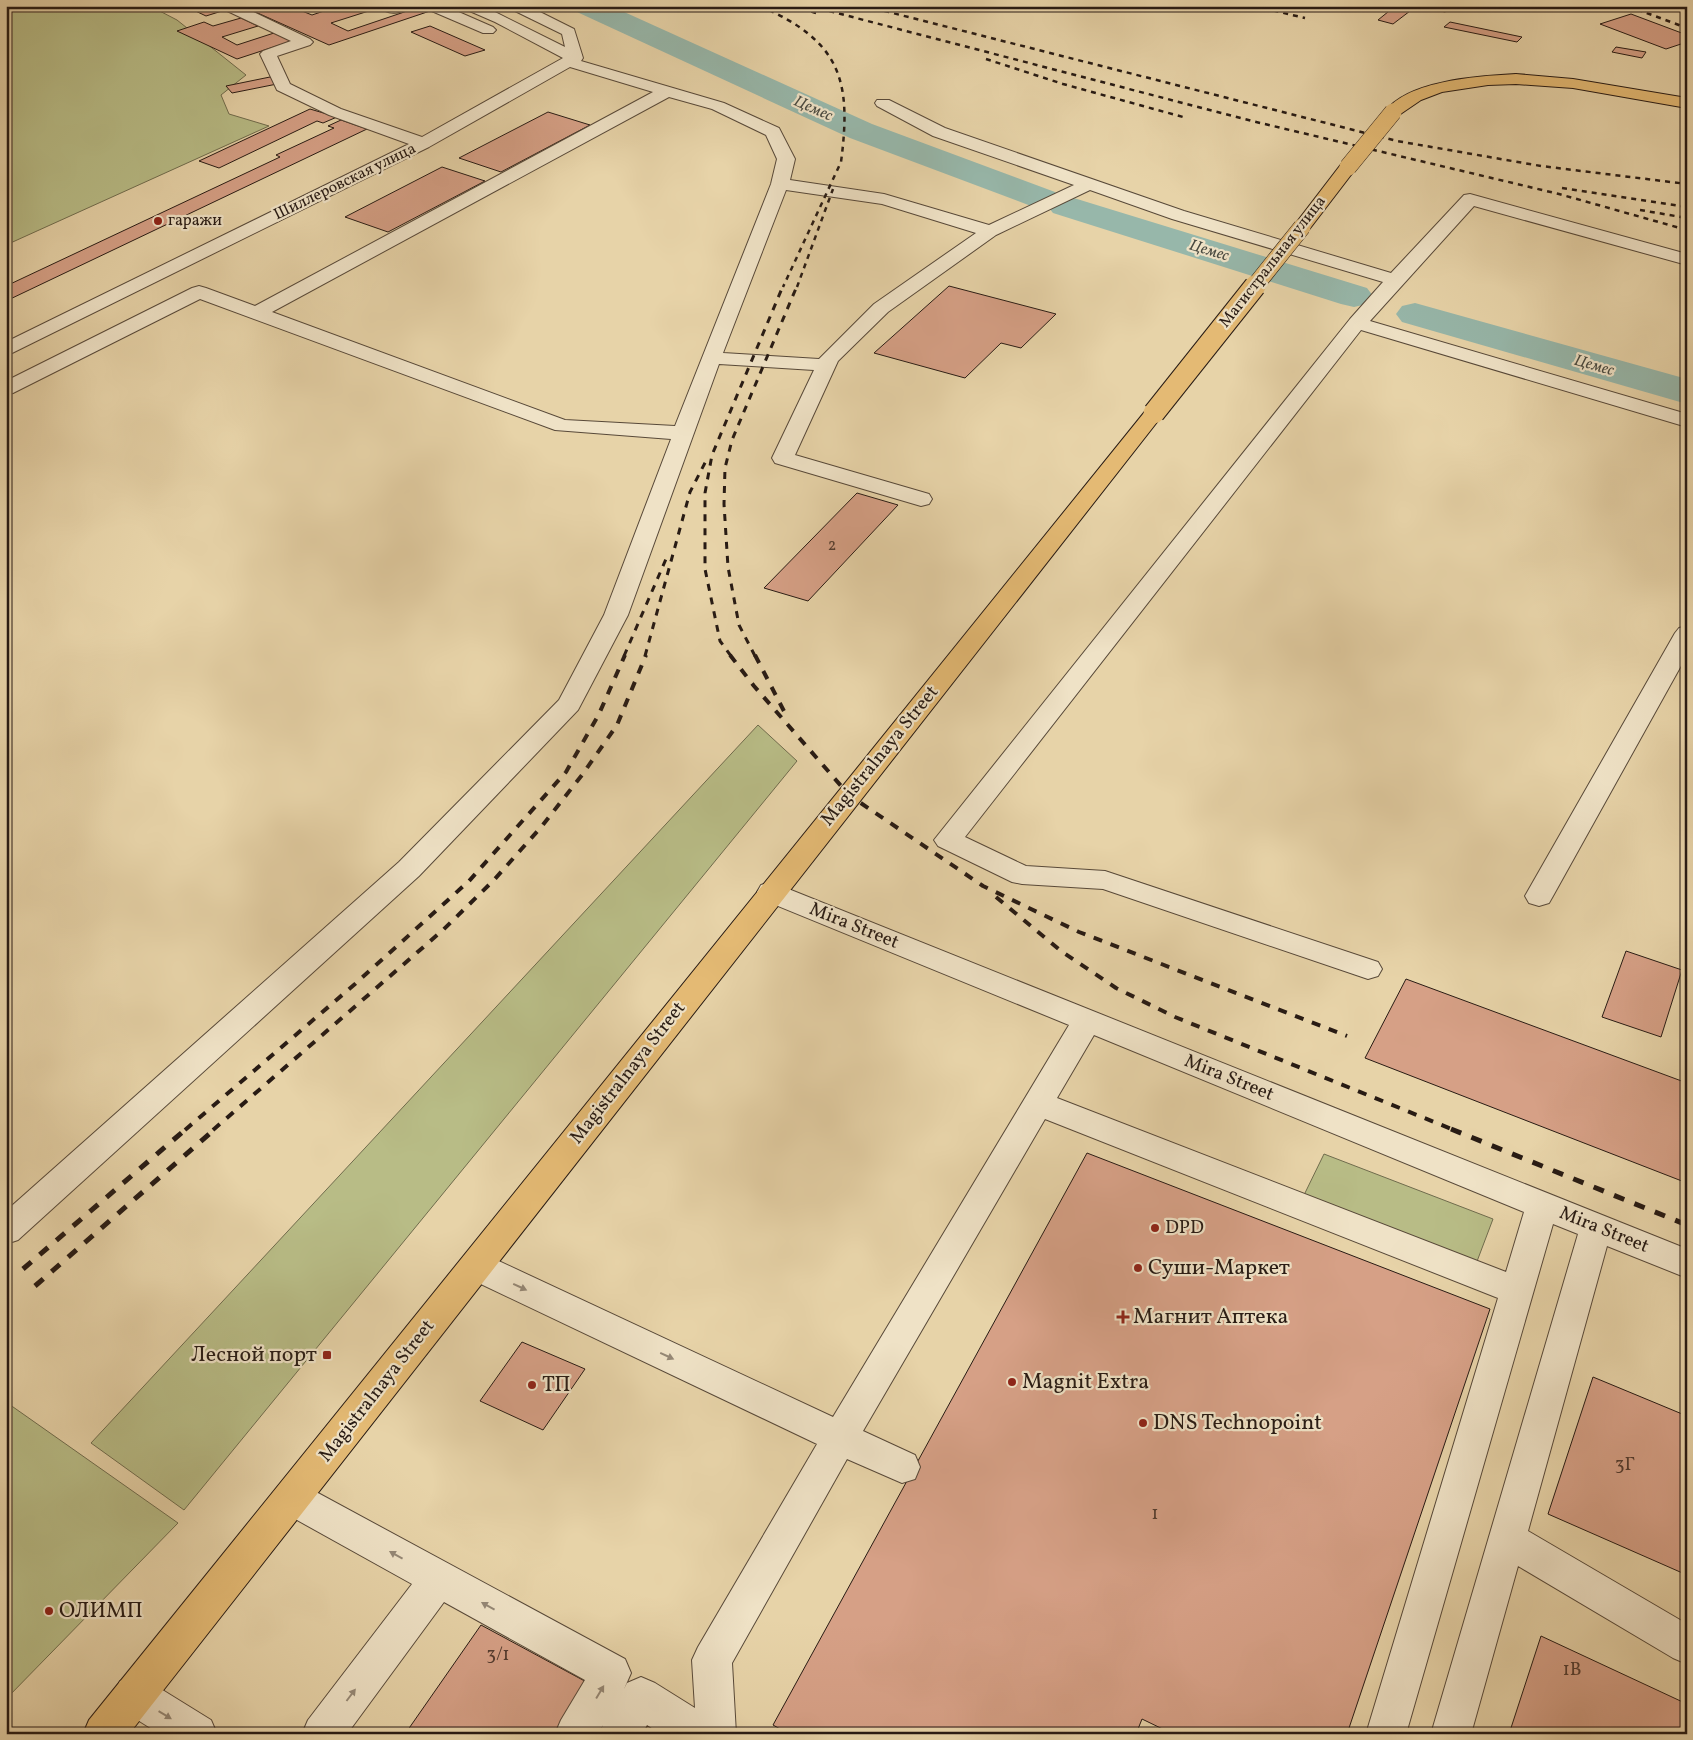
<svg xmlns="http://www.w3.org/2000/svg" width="1693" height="1740" font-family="Vollkorn,serif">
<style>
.green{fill:#b8bc86;stroke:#706c4d}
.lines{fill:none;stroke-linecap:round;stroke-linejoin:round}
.river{fill:#97b7aa;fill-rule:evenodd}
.building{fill:#d6a086;stroke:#281b14}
.minor-casing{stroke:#584939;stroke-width:2}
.highway-casing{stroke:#281b14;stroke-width:2}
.minor{fill:#efe2c6;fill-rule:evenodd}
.highway{fill:#e4ba74;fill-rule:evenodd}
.rail-far3{stroke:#281b14;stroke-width:2.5;stroke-dasharray:5 5;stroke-linecap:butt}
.rail-far2{stroke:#281b14;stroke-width:3;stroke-dasharray:7 7;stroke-linecap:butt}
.rail-far1{stroke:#281b14;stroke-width:4;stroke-dasharray:9 9;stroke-linecap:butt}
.rail{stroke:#281b14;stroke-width:5;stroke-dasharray:11 11;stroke-linecap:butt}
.highway-bridge-far1-casing{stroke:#281b14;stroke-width:18;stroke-linecap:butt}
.highway-bridge-casing{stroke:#281b14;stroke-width:23;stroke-linecap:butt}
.highway-bridge-far1{stroke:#e4ba74;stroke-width:17}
.highway-bridge{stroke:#e4ba74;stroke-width:21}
.oneway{fill:#958876}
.poi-dot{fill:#8f2418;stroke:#efe2c6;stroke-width:2}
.labels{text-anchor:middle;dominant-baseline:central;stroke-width:4.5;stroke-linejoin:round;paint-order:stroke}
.far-water-label{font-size:16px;font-style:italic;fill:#494a41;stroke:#efe2c6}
.far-street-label{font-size:16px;fill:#281b14;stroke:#efe2c6}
.far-poi-label{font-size:16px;fill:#281b14;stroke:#efe2c6;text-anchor:start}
.number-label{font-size:16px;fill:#543c30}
.street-label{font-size:19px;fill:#281b14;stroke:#efe2c6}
.poi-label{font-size:19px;fill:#281b14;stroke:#efe2c6;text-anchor:start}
.near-number-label{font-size:19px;fill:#543c30}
.near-poi-label{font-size:22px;fill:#281b14;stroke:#efe2c6;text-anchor:start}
</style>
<rect width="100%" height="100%" fill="#e7d3a8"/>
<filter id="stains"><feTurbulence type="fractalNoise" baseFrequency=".004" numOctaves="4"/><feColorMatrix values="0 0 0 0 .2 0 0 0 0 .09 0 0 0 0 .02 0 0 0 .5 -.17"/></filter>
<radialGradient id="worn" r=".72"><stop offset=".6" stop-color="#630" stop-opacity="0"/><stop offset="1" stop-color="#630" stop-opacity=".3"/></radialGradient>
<!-- green -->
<path class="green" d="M6 6H150L177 20 246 75 221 95 229 114 269 126 6 245Z
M758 725 797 761 184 1510 91 1443Z
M1324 1154 1493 1219 1476 1264 1304 1195Z
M6 1402 178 1523 6 1699Z"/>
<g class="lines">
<!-- river -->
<path class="river" d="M573 6H611L872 124 1055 192 1059 197 1065 196 1077 199 1367 288 1373 296 1367 304 1354 307 1341 304 1053 213 1049 208 1043 209 1031 206 850 138 577 12Z
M1415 303 1687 379V404L1402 322 1396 314 1402 306Z"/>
</g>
<!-- building -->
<path class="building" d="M185 6H212L222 11 206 16Z
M242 6H304L297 9 312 15 339 6H368L375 9 331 23 348 31 422 6 433 10 329 45Z
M1435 6H1442L1451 8 1445 12 1431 9Z
M1394 7 1410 11 1393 24 1378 20Z
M1631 14 1687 35V42L1666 49 1600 24Z
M241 18 258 26 222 37 237 45 274 33 292 41 237 59 177 31 204 22 213 26Z
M1450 22 1522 37 1517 42 1444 27Z
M430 26 485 50 465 56 411 32Z
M1616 47 1646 52 1642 58 1612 52Z
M270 77 277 84 232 93 226 86Z
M310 109 337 117 323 123 317 121 219 168 199 161Z
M548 112 590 125 501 172 459 158Z
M341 120 367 129 6 301V286L280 157 276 155 334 128 328 126Z
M442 167 485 181 388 232 345 217Z
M949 286 1056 314 1021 348 1001 343 965 378 874 353Z
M857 493 898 505 808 601 764 588Z
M1626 951 1682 970 1661 1037 1602 1017Z
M1406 979 1687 1083V1183L1365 1058Z
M1087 1153 1490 1309 1347 1734H1173L1142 1719 1136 1734H789L773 1725Z
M522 1342 585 1369 543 1430 480 1401Z
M1593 1377 1687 1416V1575L1548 1514Z
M481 1625 592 1685 561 1734H405Z
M1541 1636 1687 1704V1734H1509Z"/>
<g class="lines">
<defs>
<path id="minor" d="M221 6H241L310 39 313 42 310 45 277 56 290 84 341 109 422 137 563 58 495 22 465 9 463 6H483L565 47 562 34 511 9 509 6H528L574 29 583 58 581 61 724 103 779 128 795 159 790 180 884 194 989 225 1074 185 933 136 877 106 875 103 877 100H889L945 128 1184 211 1391 273 1464 195 1470 194 1687 254V265L1474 206 1370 321 1687 414V427L1361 330 965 837 1026 866 1105 871 1378 962 1382 969 1378 976 1368 979 1103 889 1022 884 1012 882 938 846 934 840 1350 319 1383 282 1172 219 1090 190 996 235 888 312 838 361 795 455 929 494 932 499 929 504 921 506 775 463 772 458 814 370 719 364 628 615 578 710 419 876 18 1240 6 1244V1211L399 862 559 700 604 615 671 439 555 430 200 299 13 393 6 395V381L192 288 199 286 206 288 255 306 653 92 570 67 429 147 6 356V342L409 144 329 115 277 90 260 54 263 51 291 41 223 9ZM669 97 712 109 766 135 777 159 771 184 675 426 565 420 272 312ZM786 190 882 204 976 233 874 304 819 359 723 353Z
M379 6H409C401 15 386 15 379 6Z
M425 6H445L493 27 496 30 493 33H483L427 9Z
M1687 626V655L1553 896 1549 903 1539 906 1529 903 1525 896 1675 633 1679 628Z
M771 882 1687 1249V1278L1607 1246 1528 1531 1687 1624V1664L1673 1658 1518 1566 1471 1734H1431L1578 1234 1553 1224 1406 1734H1366L1498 1298 1045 1119 863 1431 915 1455 920 1467 915 1479 902 1483 847 1459 732 1663 736 1734H661L647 1725 642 1734H599L603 1725 598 1734H555L561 1720 585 1680 444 1602 347 1734H302L308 1720 412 1584 279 1510 274 1498 279 1486 292 1481 305 1486 625 1659 631 1673 624 1689 627 1683 641 1677 655 1683 695 1708 692 1660 698 1647 817 1444 464 1276 459 1266 464 1256 476 1252 488 1256 833 1417 1069 1025 761 899 757 892 761 885ZM1094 1035 1524 1212 1506 1272 1057 1098Z
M134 1676 148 1681 211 1720 217 1734H160L120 1709 114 1695 120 1681Z"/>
<path id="highway" d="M1516 74 1573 79 1687 98V108L1573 88 1516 84 1488 85 1442 92 1421 100 1399 115H1387L1385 112C1407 80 1481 76 1516 74Z
M1348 162 1354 163 1357 167 1308 231 1302 232 1296 231 1293 227 1296 223 1342 163Z
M1154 407 1161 409 1164 413 1161 417 129 1734H83L89 1720 1147 409Z"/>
</defs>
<!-- minor casing -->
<use href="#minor" class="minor-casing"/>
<!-- highway casing -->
<use href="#highway" class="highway-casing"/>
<!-- minor -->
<use href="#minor" class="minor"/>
<!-- highway -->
<use href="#highway" class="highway"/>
<!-- rail-far3 -->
<path class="rail-far3" d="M760 6C840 41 852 79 841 162L783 287
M792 6 816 13
M810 6 1252 121 1559 194 1687 230
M865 6 1397 141 1541 166 1687 184
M1254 6 1305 18
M1628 6 1687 28
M986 59 1063 84 1183 117
M1562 188 1687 207
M1640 210 1687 218
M797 287 833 189"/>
<!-- rail-far2 -->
<path class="rail-far2" d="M624 656 666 559
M645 656 690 492 708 457
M731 656 720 641 705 569V493L712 455 783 286
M755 656 739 625 728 567 724 504 725 468 732 440 797 286"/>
<!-- rail-far1 -->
<path class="rail-far1" d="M730 655 754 686 849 795 983 886 1079 932 1347 1036
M755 655 786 715
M996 897 1061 951 1116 988 1175 1017 1454 1130
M185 1130 355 984 469 881 566 772 599 714 625 655
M213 1130 443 930 494 880 542 826 582 775 617 725 646 655"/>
<!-- rail -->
<path class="rail" d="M1451 1129 1687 1225
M23 1269 186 1129
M35 1286 215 1129"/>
<defs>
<path id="highway-bridge-far1" d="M1348 167 1393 112
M1254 287 1302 227"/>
<path id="highway-bridge" d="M1154 413 1255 286"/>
</defs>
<!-- highway-bridge-far1 casing -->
<use href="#highway-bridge-far1" class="highway-bridge-far1-casing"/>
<!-- highway-bridge casing -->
<use href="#highway-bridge" class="highway-bridge-casing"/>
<!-- highway-bridge-far1 -->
<use href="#highway-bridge-far1" class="highway-bridge-far1"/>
<!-- highway-bridge -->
<use href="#highway-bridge" class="highway-bridge"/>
</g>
<!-- one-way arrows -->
<defs><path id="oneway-solid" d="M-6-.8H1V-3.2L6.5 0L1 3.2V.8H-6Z" transform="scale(1.25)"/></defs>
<g class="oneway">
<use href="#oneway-solid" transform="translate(520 1287) rotate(25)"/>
<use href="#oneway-solid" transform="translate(667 1356) rotate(25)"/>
<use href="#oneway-solid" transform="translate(396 1555) rotate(-151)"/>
<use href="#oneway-solid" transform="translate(488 1606) rotate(-151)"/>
<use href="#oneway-solid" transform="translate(600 1692) rotate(-59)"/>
<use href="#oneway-solid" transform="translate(351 1695) rotate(-53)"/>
<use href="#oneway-solid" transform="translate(165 1715) rotate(31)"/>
</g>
<!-- markers -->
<g class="poi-dot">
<circle cx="158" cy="221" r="5"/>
<circle cx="1155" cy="1228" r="5"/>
<circle cx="1138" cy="1268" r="5"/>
<path d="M1120.5 1309.5h5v5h5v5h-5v5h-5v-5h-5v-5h5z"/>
<rect x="322" y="1350" width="10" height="10" rx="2.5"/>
<circle cx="1012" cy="1382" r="5"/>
<circle cx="532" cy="1385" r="5"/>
<circle cx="1143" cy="1423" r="5"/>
<circle cx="49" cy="1611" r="5"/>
</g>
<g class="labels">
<!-- far-water labels -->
<g class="far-water-label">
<text transform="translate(813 109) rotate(24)">Цемес</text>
<text transform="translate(1209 251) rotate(17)">Цемес</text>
<text transform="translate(1594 366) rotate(16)">Цемес</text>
</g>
<!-- far-street labels -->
<g class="far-street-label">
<text transform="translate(345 182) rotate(-26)">Шиллеровская улица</text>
<text transform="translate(1273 262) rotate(-52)">Магистральная улица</text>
</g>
<!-- far-poi labels -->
<g class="far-poi-label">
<text x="168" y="221">гаражи</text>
</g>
<!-- number labels -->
<g class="number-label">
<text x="832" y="546">2</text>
</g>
<!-- street labels -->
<g class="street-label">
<text transform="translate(880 756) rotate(-51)">Magistralnaya Street</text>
<text transform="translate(854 926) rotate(22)">Mira Street</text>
<text transform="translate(628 1073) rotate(-52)">Magistralnaya Street</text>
<text transform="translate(1229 1078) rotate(22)">Mira Street</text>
<text transform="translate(1604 1230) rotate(22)">Mira Street</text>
<text transform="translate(377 1391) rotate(-52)">Magistralnaya Street</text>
</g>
<!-- poi labels -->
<g class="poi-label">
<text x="1165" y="1228">DPD</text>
</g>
<!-- near-number labels -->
<g class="near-number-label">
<text x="1625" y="1465">3Г</text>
<text x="1155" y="1514">1</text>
<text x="498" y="1655">3/1</text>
<text x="1572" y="1670">1В</text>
</g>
<!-- near-poi labels -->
<g class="near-poi-label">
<text x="1148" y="1268">Суши-Маркет</text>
<text x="1133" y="1317">Магнит Аптека</text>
<text x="317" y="1355" text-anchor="end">Лесной порт</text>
<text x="1022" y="1382">Magnit Extra</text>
<text x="542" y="1385">ТП</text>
<text x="1153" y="1423">DNS Technopoint</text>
<text x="59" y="1611">ОЛИМП</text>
</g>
</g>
<!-- margin -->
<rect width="1693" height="1740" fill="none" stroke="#e7d3a8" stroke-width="25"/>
<rect x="8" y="8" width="1678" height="1725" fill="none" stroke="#281b14" stroke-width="2.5"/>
<rect x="12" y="12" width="1668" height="1715" fill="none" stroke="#281b14"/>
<rect width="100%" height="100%" filter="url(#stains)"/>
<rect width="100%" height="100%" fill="url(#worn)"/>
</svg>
